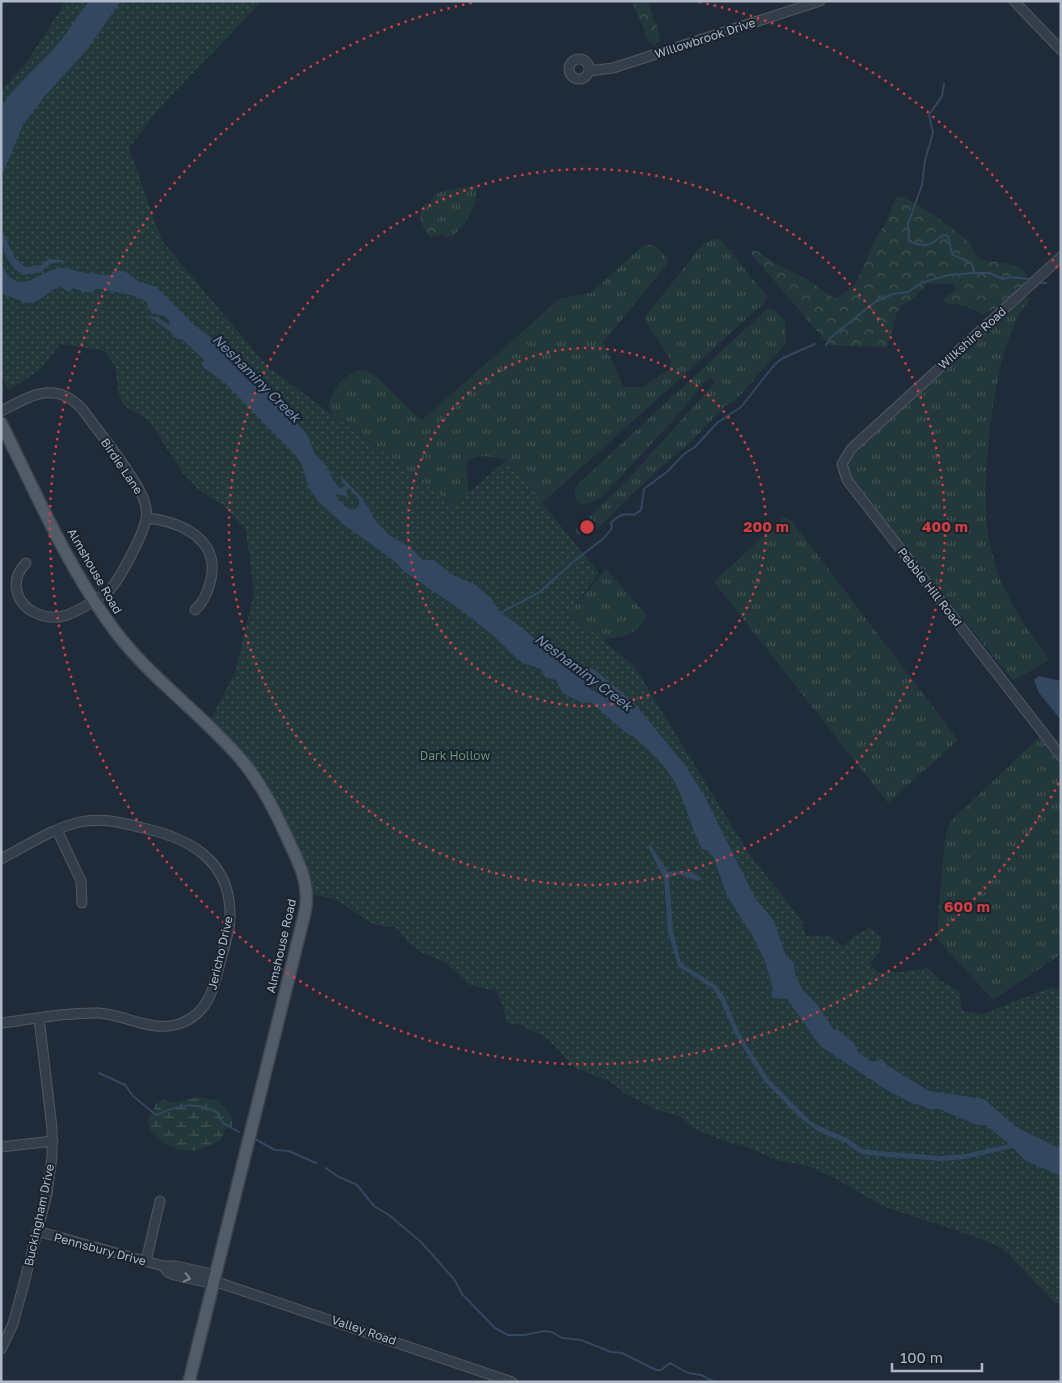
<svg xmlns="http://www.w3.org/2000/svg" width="1062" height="1383" font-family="'Golos Text',sans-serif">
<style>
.grass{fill:url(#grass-tufts)}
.forest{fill:url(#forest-crowns)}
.wetland{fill:url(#wetland-marsh)}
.park{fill:url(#park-dots)}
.water{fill:#334761;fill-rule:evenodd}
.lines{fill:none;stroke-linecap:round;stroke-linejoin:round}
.stream{stroke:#334761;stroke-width:2}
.minor-casing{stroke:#4f5864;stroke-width:11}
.major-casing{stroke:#3d4653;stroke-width:14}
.minor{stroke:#343d49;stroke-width:9}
.major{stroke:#525c69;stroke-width:11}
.oneway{stroke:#78818e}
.ring{fill:none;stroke:#d03e40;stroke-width:2.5;stroke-dasharray:2.5 5}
.labels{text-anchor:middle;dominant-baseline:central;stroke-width:4;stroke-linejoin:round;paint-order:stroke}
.street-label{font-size:12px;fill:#afb8c6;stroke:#19222e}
.park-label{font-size:12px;fill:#659770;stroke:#19222e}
.water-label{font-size:14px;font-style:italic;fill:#758faf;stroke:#19222e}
.centre{fill:#d03e40;stroke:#19222e;stroke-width:2.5}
.ring-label{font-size:15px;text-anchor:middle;font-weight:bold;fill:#d03e40;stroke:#19222e;stroke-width:4;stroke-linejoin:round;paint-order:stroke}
</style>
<defs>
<pattern id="grass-tufts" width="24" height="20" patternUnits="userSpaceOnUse" patternTransform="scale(1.25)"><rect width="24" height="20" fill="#22383a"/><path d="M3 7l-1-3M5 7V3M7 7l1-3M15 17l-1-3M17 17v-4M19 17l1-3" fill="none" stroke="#405355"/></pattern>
<pattern id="forest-crowns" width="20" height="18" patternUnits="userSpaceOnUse" patternTransform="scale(1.25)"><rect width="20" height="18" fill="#22383a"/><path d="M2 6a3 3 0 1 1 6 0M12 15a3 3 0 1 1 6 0" fill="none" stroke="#405355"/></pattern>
<pattern id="wetland-marsh" width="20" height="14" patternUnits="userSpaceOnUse" patternTransform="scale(1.25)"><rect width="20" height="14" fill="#22383a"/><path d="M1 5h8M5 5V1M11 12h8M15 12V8" fill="none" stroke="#405355"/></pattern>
<pattern id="park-dots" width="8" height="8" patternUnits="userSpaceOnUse" patternTransform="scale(1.25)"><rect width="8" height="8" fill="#22383a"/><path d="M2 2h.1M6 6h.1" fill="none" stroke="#405355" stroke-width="1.8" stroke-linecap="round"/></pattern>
</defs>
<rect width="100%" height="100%" fill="#202b39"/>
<!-- grass -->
<path class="grass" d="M476 186C480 204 466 224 452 237L444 236 430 200C440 187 462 188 476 186Z
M715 238 721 240 765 294 767 297 765 302 542 503 507 460C494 458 476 451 466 463L469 493 454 505 334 416 328 407C330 398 337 383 345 378 352 373 358 368 366 371 383 378 405 408 422 420L556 302 561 298 591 293 643 245C654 242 666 252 668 263L603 342 624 387H643L669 369 671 361 644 318 703 244Z
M1023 296 1031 299C994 332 981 479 987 527 988 538 991 550 994 561 1005 598 1027 629 1049 660L1013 681 851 479 847 468 846 460Z
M767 309 774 310 785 321 786 343 736 400 725 406 688 445 655 472 596 530 590 535H577L576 530 631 476 714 384 713 380 711 378 706 380 678 415 602 497 585 505 577 503 574 490 579 483Z
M783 518H788L792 521 958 740 888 803 714 582Z
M606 569 647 616C636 636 624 636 602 640L569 613Z
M1041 735 1061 761V954L993 1000 939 941 937 932 945 838 949 823Z"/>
<!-- forest -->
<path class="forest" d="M632 1H647L659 32 660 41 655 45 649 42Z
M899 196C914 200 958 230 968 242 972 246 975 253 978 259 995 263 1015 259 1027 275 1025 293 998 309 982 314 975 310 969 306 961 305 955 304 951 305 944 302L945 297 956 289 954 284H927L914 298 902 305 897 312 887 348 829 345 752 255V250L759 252 773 262 807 279 835 299C862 285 862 266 873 243 877 235 883 228 887 220 890 212 892 202 899 196Z
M426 203H430L443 231 442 235 430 237C422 226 414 214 426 203Z"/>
<!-- wetland -->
<path class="wetland" d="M198 1097 219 1101 232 1116V1126L225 1130 221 1140 197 1151 180 1150 163 1143 152 1133 147 1122 156 1104 164 1100 173 1103Z"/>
<!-- park -->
<path class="park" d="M66 1H262L160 107 129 148 162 241 268 367 454 505 507 460 599 573 569 613 634 666 748 852 802 921 806 936H829L843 946 854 936 870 927 881 937 880 952 870 963 879 973 901 972 927 968 940 980 959 991 962 1011 982 1014 1053 987 1061 991V1305L1054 1302 1010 1256 1001 1248 985 1240 882 1206 836 1179 808 1166 776 1160 743 1145 729 1143 694 1129 680 1117 655 1109 624 1093 611 1082 575 1068 548 1039 523 1026 506 1022 503 1006 496 991 469 985 445 962 424 954 409 943 394 926C368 931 353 905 330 898 325 896 319 896 314 895L288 825 263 777 210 720 235 673 254 593 246 530 224 506 198 489 183 473 149 421 126 407 119 397 115 366 104 351 60 344 40 370 9 390 1 376V91L29 59Z"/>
<!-- water -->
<path class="water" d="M89 1H121L86 51 44 97 23 125 1 178V109C11 89 42 63 57 45 69 31 78 15 89 1Z
M3 232 14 257 26 268 34 265 40 266 49 259 68 261 50 264 41 272 23 275C9 267 1 250 1 234Z
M1 263C19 301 35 271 61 268 68 267 74 271 80 272 90 274 101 274 111 275L115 270 126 272 138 281 156 287 195 326 216 341 261 384 306 433 315 454 326 465 327 470H330V475L339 488 346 486 340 478 341 476 363 499 375 520 389 535 410 547 423 560H434L451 574 476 585 491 598 501 613 523 628 532 637 566 662 585 671 590 668 595 670 634 703 685 765 705 797 755 898 774 921 786 956 794 963 795 974 802 989 817 1004 834 1030 837 1029 854 1043 858 1052 872 1062 882 1059 888 1066 929 1091 984 1099 1016 1127 1061 1149V1176L1026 1161 1013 1148 965 1159 941 1161 877 1156 861 1154 846 1143 819 1132 799 1117 764 1081 736 1036 719 998 713 989 678 966 668 932 664 878 648 847 650 844 668 872C679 871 693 869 702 879L698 881 678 874 669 878 673 931 681 963 717 986 724 996 740 1034 768 1078 811 1122 848 1139 863 1149 877 1151 941 1156 965 1154 1009 1144 986 1125H977L937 1108 933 1110 908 1101 887 1090 820 1046 787 999 773 998 771 994 773 990 765 961 752 935 727 896 714 858 707 850 702 849C689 825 685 796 669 773 660 760 646 748 634 737L626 733 592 703 581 702 568 696 562 692 556 680 545 677 540 668 525 664 516 658 495 637 461 610 405 572 393 560 343 524 318 501 308 486 302 465 296 456 225 383 204 368 201 362 205 361 183 340 173 337 172 333 149 316 158 318 170 325C169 314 159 316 152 312 148 309 149 305 146 302 136 293 108 292 97 288L92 292H84L73 288 69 292 59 286C50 291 39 303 28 303 24 303 8 295 1 294ZM349 488 359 499V509H348L336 497 337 494 348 497 346 491ZM589 677 618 698 627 711 589 688 587 679Z
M1039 676 1061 681V720L1039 693 1034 680Z"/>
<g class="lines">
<!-- stream -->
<path class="stream" d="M944 84 942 96 929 115 933 133 925 160 922 185 908 224 909 241C925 248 930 246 943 235L948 236 952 254C962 261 974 259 974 273
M1040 283H1046
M826 345 830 338 875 302 893 294 908 292 921 283 949 275 974 273H990L1003 279 1010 277 1029 279
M500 613 540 592 573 562 604 538 612 528 611 523C618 515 624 513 634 515L641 510 644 489 668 471 684 454 695 447 717 423 741 407 775 364 783 358 815 344
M99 1073 125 1085 133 1096 156 1115C179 1105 195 1101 217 1112L223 1123 239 1132
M255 1139 275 1150 289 1151 316 1163
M326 1168 337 1176 357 1185 374 1206 389 1215 421 1242 454 1279 462 1294 495 1328 508 1335H525L544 1331 552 1332 562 1338 581 1340 611 1352 622 1353 656 1370H661L670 1363 688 1373 701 1375 715 1382"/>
<defs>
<path id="minor" d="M1014 1 1061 50
M569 69a10 10 0 1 1 20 0a10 10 0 1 1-20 0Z
M589 71 613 68 820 1
M1061 257 851 449 842 464 847 480 1061 756
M1 411C31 396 56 379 83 410 97 430 141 483 145 504 147 511 147 517 145 523 141 538 122 575 112 587 108 593 100 597 94 601 76 612 59 623 38 614 15 605 9 580 26 563
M147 518C182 522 222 540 210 583 207 594 203 603 195 610
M57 830 81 881 82 903
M1 859C26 846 53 828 80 822 101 817 123 823 143 828 188 838 229 859 230 912 231 929 224 947 220 963 214 987 209 1011 184 1022 154 1035 128 1015 99 1013 67 1012 33 1019 1 1023
M1 1147 53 1141
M37 1231 163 1266H176L216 1275
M146 1261 160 1201
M163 1266 168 1272 174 1275 214 1284
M214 1281 512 1382
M1 1349 13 1324 23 1287 47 1194 52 1156V1128L39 1018"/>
<path id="major" d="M1 423C33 487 66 563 107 620 143 673 197 709 238 756 261 782 276 813 290 844 301 867 310 886 305 912L189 1382"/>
</defs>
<!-- minor casing -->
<use href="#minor" class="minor-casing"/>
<!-- major casing -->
<use href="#major" class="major-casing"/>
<!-- minor -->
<use href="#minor" class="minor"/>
<!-- major -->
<use href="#major" class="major"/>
</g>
<!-- one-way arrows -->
<defs><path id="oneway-chevron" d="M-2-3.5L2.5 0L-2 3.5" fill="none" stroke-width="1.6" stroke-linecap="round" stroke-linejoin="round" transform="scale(1.25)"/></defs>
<use class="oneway" href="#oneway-chevron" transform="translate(187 1278) rotate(14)"/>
<!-- distance rings -->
<g class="ring">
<circle cx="587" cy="527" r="179"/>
<circle cx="587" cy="527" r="358"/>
<path d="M1059 783A537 537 0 1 1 475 2M699 2A537 537 0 0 1 1059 271"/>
</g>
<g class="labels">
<!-- street labels -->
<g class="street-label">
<text transform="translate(705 38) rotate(-18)">Willowbrook Drive</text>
<text transform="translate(972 338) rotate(-42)">Wilkshire Road</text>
<text transform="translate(122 466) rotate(56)">Birdie Lane</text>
<text transform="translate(95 571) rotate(60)">Almshouse Road</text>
<text transform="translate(930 587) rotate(52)">Pebble Hill Road</text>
<text transform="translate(281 946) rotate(-77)">Almshouse Road</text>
<text transform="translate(220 953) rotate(-77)">Jericho Drive</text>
<text transform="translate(39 1215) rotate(-78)">Buckingham Drive</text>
<text transform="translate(100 1249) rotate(15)">Pennsbury Drive</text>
<text transform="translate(364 1330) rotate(19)">Valley Road</text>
</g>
<!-- park labels -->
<g class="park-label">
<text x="455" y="755">Dark Hollow</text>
</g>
<!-- water labels -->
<g class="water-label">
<text transform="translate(257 378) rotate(45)">Neshaminy Creek</text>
<text transform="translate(584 672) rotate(37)">Neshaminy Creek</text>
</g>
</g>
<circle cx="587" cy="527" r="8" class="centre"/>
<g class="ring-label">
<text x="766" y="532">200 m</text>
<text x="945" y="532">400 m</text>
<text x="967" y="912">600 m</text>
</g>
<!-- border -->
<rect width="1062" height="1383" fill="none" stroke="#afb8c6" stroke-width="5"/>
<!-- scale -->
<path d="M892 1363v8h90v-8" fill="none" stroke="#afb8c6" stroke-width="2.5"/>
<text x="900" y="1363" font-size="15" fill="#afb8c6" stroke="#19222e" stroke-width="4" paint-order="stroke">100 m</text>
</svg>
